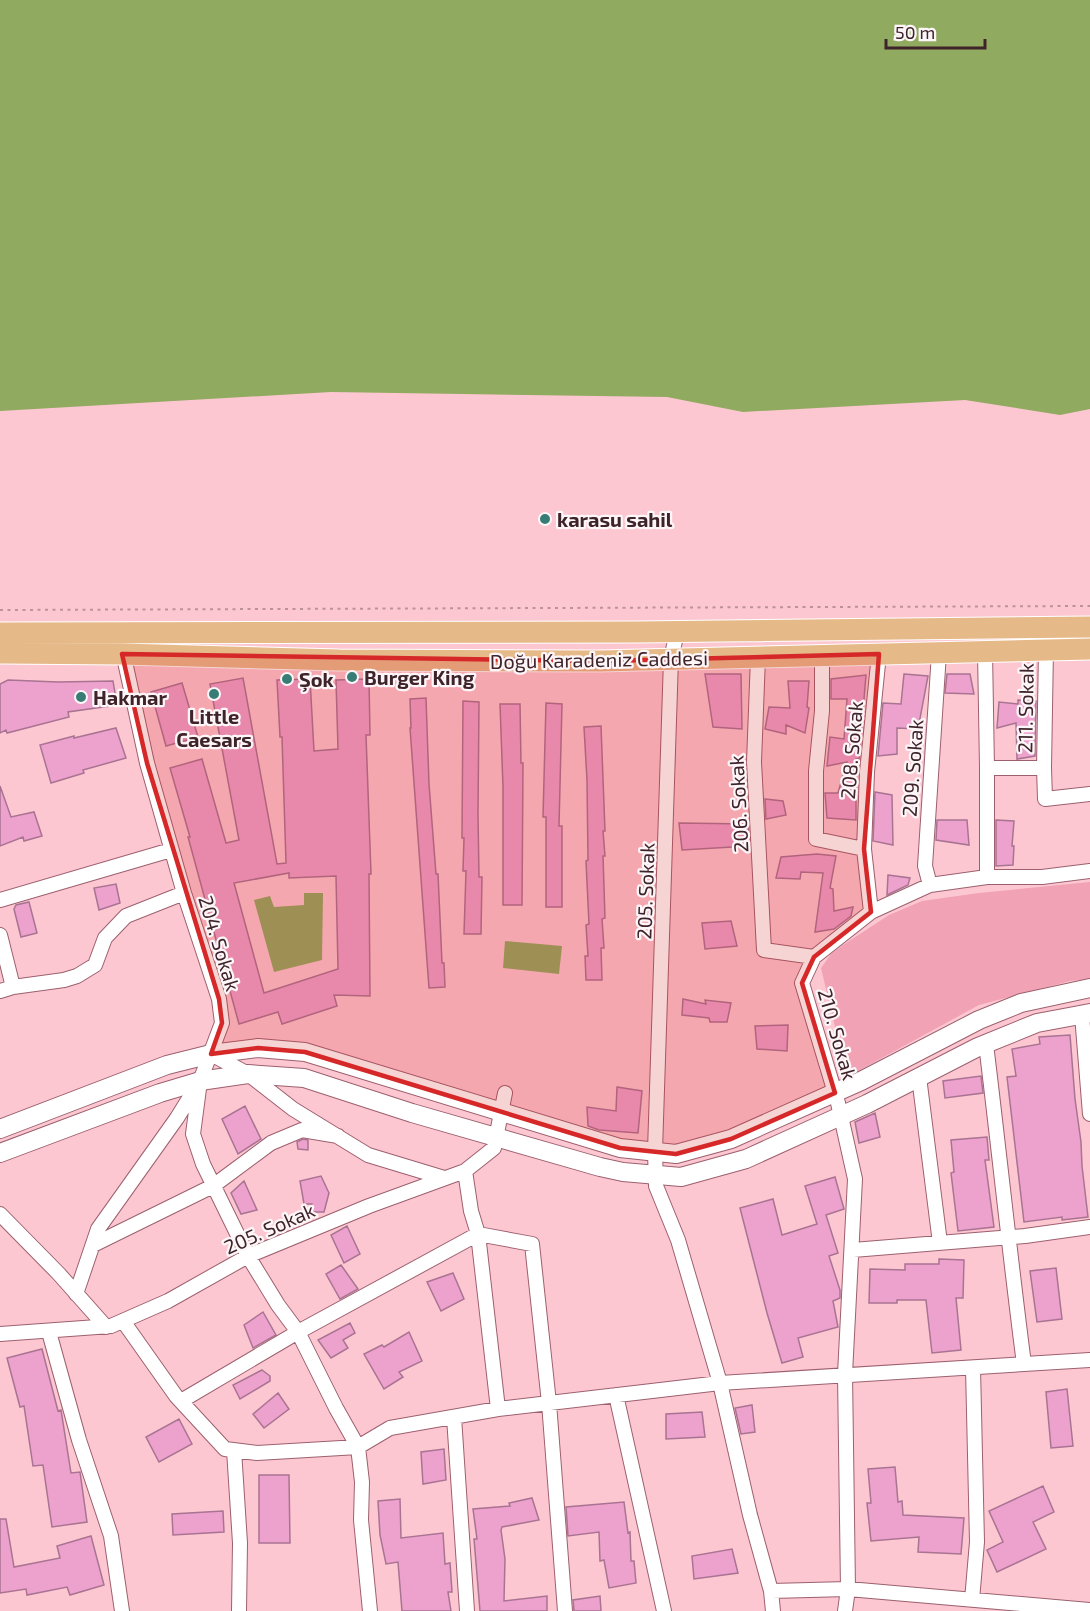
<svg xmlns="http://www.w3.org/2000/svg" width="1090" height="1611" font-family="'Exo 2',sans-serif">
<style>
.green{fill:#f1a2b4}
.water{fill:#90aa5f}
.building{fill:#eda2cd;stroke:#a97392;stroke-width:1.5;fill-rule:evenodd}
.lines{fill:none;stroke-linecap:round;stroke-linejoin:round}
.street-casing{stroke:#9c606e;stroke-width:16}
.secondary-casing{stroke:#9c606e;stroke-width:20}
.primary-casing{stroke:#fff;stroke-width:23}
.path{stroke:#bd919a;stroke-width:2;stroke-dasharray:3 4.5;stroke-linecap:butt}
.street{stroke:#fff;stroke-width:14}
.secondary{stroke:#fff;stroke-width:18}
.primary{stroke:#e6b989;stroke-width:21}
.marked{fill:#d62828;fill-opacity:0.2;stroke:#d62828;stroke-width:4.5;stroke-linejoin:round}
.poi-dot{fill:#377d75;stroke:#fdf6f8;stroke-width:2}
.labels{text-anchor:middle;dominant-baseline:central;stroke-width:4.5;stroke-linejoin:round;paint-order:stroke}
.poi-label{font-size:20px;font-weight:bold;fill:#3e242a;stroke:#fdf6f8;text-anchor:start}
.street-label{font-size:20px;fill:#3e242a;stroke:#fdf6f8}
</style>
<rect width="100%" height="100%" fill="#fdc7d2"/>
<!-- green -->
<path class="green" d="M1090 882V979L1070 981 979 1005 847 1077 821 968 831 954 843 945 889 915 922 901 979 893Z"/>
<!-- water -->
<path class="water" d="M0 0H1090V409L1060 415 965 400 743 412 667 397 331 392 0 411Z
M304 893H323L322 960 274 972 254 900 270 896 274 907 304 905Z
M505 941 562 946 559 974 503 968Z"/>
<!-- building -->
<path class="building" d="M705 674H741L742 729 713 727Z
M904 674 928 676 918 729 897 728V754L878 756 883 703 901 704Z
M947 674H970L974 694 945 693Z
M866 675 859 759H856V820L827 818 825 793H838L847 762 827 766 830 737 844 739 847 699H831V679Z
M243 678 277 864 286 863 282 737H280L277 680 310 679 314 751 338 749 336 680 369 679 370 735H366L371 874H369L370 996 334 995 337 1006 282 1024 278 1012 239 1024 188 837H190L170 768 202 759 226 843 239 840 210 684ZM289 873V878L336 876 338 969 264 993 234 883Z
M8 680 58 682 113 681 117 705 68 712 69 717 7 733 6 730 0 733V684Z
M788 681H809L807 707 809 708 805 733 786 725V734L765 729 769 707 790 708Z
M182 683 198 737 166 746 151 692Z
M426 698 429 784 436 874H438L442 963H444L445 987 429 988 410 728H411L410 699Z
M1018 700 1036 701 1035 756 1017 759 1016 723 997 728 999 702 1018 704Z
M463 701 479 702 478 814 479 877H482L481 934H464L466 871H463L464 838H462Z
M546 703 562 704 559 826H562V907H546V817H543Z
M500 704H520L521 763H523L522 905H503V787Z
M601 726 605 831H603L605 856H603L605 918 602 919 604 948H601L602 980H586L585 956H588L586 925 589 924 586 861 588 860 587 780 584 727Z
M116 728 126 758 83 770 84 773 51 783 40 745 74 736V738Z
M0 786 11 817 34 812 42 836 24 841 23 837 0 846Z
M875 792 892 795 893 845 873 841Z
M765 799 783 801 786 815 766 819Z
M937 820H967L969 845 936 840Z
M996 820 1014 821 1012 846H1014L1013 865 996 866Z
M679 823 748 824 749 846 682 850Z
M817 854 836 856 830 888 833 889 834 911 853 907 851 916 834 929 815 932 823 873 801 872 800 879 776 878 781 857Z
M888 875 910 878 908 885 887 895Z
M116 884 120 903 99 910 94 888Z
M29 902 37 933 21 937 14 909 16 905Z
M731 921 737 946 705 949 702 923Z
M683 999 706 1004 705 1000 731 1003 727 1022H710L709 1018 682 1015Z
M788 1025 787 1051 757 1049 755 1026Z
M1070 1035 1075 1099 1081 1142 1082 1166 1088 1217 1062 1220V1217L1024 1222 1007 1077 1016 1076 1012 1049 1040 1044 1039 1037Z
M981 1076 983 1093 945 1098 943 1081Z
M617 1087 642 1091 638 1133 599 1130 588 1126 587 1107 616 1111Z
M245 1106 261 1139 238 1154 222 1119Z
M875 1113 880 1137 859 1143 855 1122Z
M987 1137 989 1160H985L994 1227 958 1231 951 1173 954 1172 951 1140Z
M303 1139 308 1140V1150L298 1149 297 1142Z
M321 1176 329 1193 324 1212H311L312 1204H304L300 1181Z
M835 1177 844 1209 826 1215 838 1253 829 1256 840 1290V1298L833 1301 838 1327 798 1338 803 1357 782 1363 767 1313 740 1208 773 1199 782 1235 817 1224 805 1186Z
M244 1181 257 1210 241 1214 231 1193Z
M347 1226 360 1254 344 1263 331 1235Z
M939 1259 964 1260 963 1298H956L961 1350 932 1353 926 1300H897V1303H869L870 1269 905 1270V1264H939Z
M341 1265 358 1289 340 1299 326 1274Z
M1056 1268 1062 1319 1037 1322 1030 1271Z
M453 1273 464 1299 441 1311 427 1282Z
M263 1312 276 1335 253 1348 244 1325Z
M350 1323 355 1333 343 1340 348 1348 331 1358 318 1340Z
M409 1332 422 1361 399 1372 403 1377 384 1389 364 1354 382 1345 384 1347Z
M42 1349 58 1411 61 1410 71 1473 80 1472 87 1522 52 1527 43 1465 33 1466 24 1406 20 1407 7 1358Z
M262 1370 270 1376V1381L240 1399 233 1385Z
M1067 1389 1073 1446 1051 1448 1046 1392Z
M278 1393 289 1409 264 1428 253 1414Z
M752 1405 755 1432 741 1434 735 1408Z
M702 1412 705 1437 666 1439V1414Z
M179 1419 192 1444 159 1462 146 1437Z
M444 1449 446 1480 423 1484 421 1452Z
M895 1467 898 1502 902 1501 903 1515 964 1518 961 1554 918 1552 919 1537 871 1541 867 1503H871L868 1469Z
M259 1475H289L290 1543H259Z
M1043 1486 1054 1512 1033 1522 1046 1549 997 1572 987 1550 1003 1542 989 1511Z
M532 1498 539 1520 502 1527 501 1530 505 1559 504 1601 547 1596V1611H480L474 1539H477L473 1509 510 1506 509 1503Z
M400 1499 401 1538 443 1533 445 1564 450 1563 452 1592H448L451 1611H402L398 1562 386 1564 380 1535 378 1501Z
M624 1502 628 1533 630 1532 631 1561H634L636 1583 609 1588 604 1560 600 1561 599 1532 568 1536 566 1507Z
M223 1511 224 1532 173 1535 172 1514Z
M0 1519H6L14 1567 60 1558 57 1546 91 1536 104 1585 70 1595 67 1587 27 1595 26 1589 0 1593Z
M732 1549 738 1573 694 1579 692 1556Z
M600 1596 601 1611H574L573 1600Z"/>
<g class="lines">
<defs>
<path id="street" d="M677 632 671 659 655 1151 656 1186 678 1240 720 1383 750 1515 771 1591 773 1611
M122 648 147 763 184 893 219 999 222 1023 200 1081 193 1134 203 1164 248 1256 278 1305 298 1332 336 1408 358 1447 362 1482 361 1520 370 1611
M985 651 987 768V877
M822 656V711L816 771V839L864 849 871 912
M758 657 754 762 764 950 814 957
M987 768H1044L1045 799 1090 794
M1044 768 1046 649
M864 849 867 772 879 654
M1090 871 1042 877H987L930 885 871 912 814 957 802 983 838 1103 855 1179 845 1374 848 1589 1090 1610
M930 885 925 866 939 653
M0 900 171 850
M0 935 13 987
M0 991 13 987 64 980 77 976 95 965 105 938 126 916 184 893
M1082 1015 1090 1114
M986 1044C999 1150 1010 1257 1024 1364
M211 1054 248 1074 293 1109 368 1155 444 1178
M919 1077 940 1243
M465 1171 471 1211 478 1234 532 1244 549 1403 565 1611
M0 1214 59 1274 106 1327
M93 1245 213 1186 271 1143 302 1130 338 1136
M853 1250 1025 1236 1090 1227
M76 1294 98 1229 177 1118 198 1084
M123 1321 176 1396 225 1449 257 1453 358 1447 390 1428 498 1409 478 1234 298 1332 181 1401
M49 1332 79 1440 111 1536 122 1611
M0 1334 111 1326 168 1301 248 1256 369 1206 465 1171 494 1148 505 1093
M616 1395 664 1611
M498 1409 720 1383 1090 1360
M454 1417 467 1611
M234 1450 240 1543 239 1611
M771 1591 848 1589 845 1611
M972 1600 977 1542 973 1368"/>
<path id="secondary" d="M0 1129 167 1065 211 1054 258 1048 305 1052 620 1148 676 1154 731 1139 861 1081 979 1020 1021 1003 1090 988
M0 1153 160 1093 200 1081 248 1074 304 1078 412 1113 600 1167 623 1172 681 1177 746 1159 867 1104 978 1047 1037 1023 1090 1013"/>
<path id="primary" d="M0 633 636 632 1090 627
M0 653 122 654 339 660 600 661 1090 649"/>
</defs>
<!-- street casing -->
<use href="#street" class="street-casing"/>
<!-- secondary casing -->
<use href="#secondary" class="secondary-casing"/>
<!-- primary casing -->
<use href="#primary" class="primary-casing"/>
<!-- path -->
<path class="path" d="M0 610 1090 606"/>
<!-- street -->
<use href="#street" class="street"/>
<!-- secondary -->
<use href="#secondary" class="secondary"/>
<!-- primary -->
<use href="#primary" class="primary"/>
</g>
<!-- marked area -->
<path class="marked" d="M122 654 600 661 879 654 864 849 871 912 814 957 802 983 835 1093 731 1139 676 1154 620 1148 305 1052 258 1048 211 1054 222 1023 219 999 147 763Z"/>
<!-- markers -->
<g class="poi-dot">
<circle cx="545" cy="519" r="6"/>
<circle cx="352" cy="677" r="6"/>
<circle cx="287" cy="679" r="6"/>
<circle cx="214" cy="694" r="6"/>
<circle cx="81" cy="697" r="6"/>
</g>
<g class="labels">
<!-- poi labels -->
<g class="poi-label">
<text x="557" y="519">karasu sahil</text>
<text x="364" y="677">Burger King</text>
<text x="299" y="679">Şok</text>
<text x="93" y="697">Hakmar</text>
<text x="214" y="716" text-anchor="middle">Little<tspan x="214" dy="23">Caesars</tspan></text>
</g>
<!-- street labels -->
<g class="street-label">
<text transform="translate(599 659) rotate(-1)">Doğu Karadeniz Caddesi</text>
<text transform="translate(1025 708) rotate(-89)">211. Sokak</text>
<text transform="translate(851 750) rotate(-85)">208. Sokak</text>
<text transform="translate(912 768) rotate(-86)">209. Sokak</text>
<text transform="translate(738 804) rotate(-93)">206. Sokak</text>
<text transform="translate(645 891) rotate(-88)">205. Sokak</text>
<text transform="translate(220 943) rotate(73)">204. Sokak</text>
<text transform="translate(838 1034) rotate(74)">210. Sokak</text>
<text transform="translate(269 1228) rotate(-24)">205. Sokak</text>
</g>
</g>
<!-- scale -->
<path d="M886 39v9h99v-9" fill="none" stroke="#3e242a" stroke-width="3"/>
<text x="895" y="39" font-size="18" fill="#3e242a" stroke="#fdf6f8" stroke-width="4.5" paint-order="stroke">50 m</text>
</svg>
